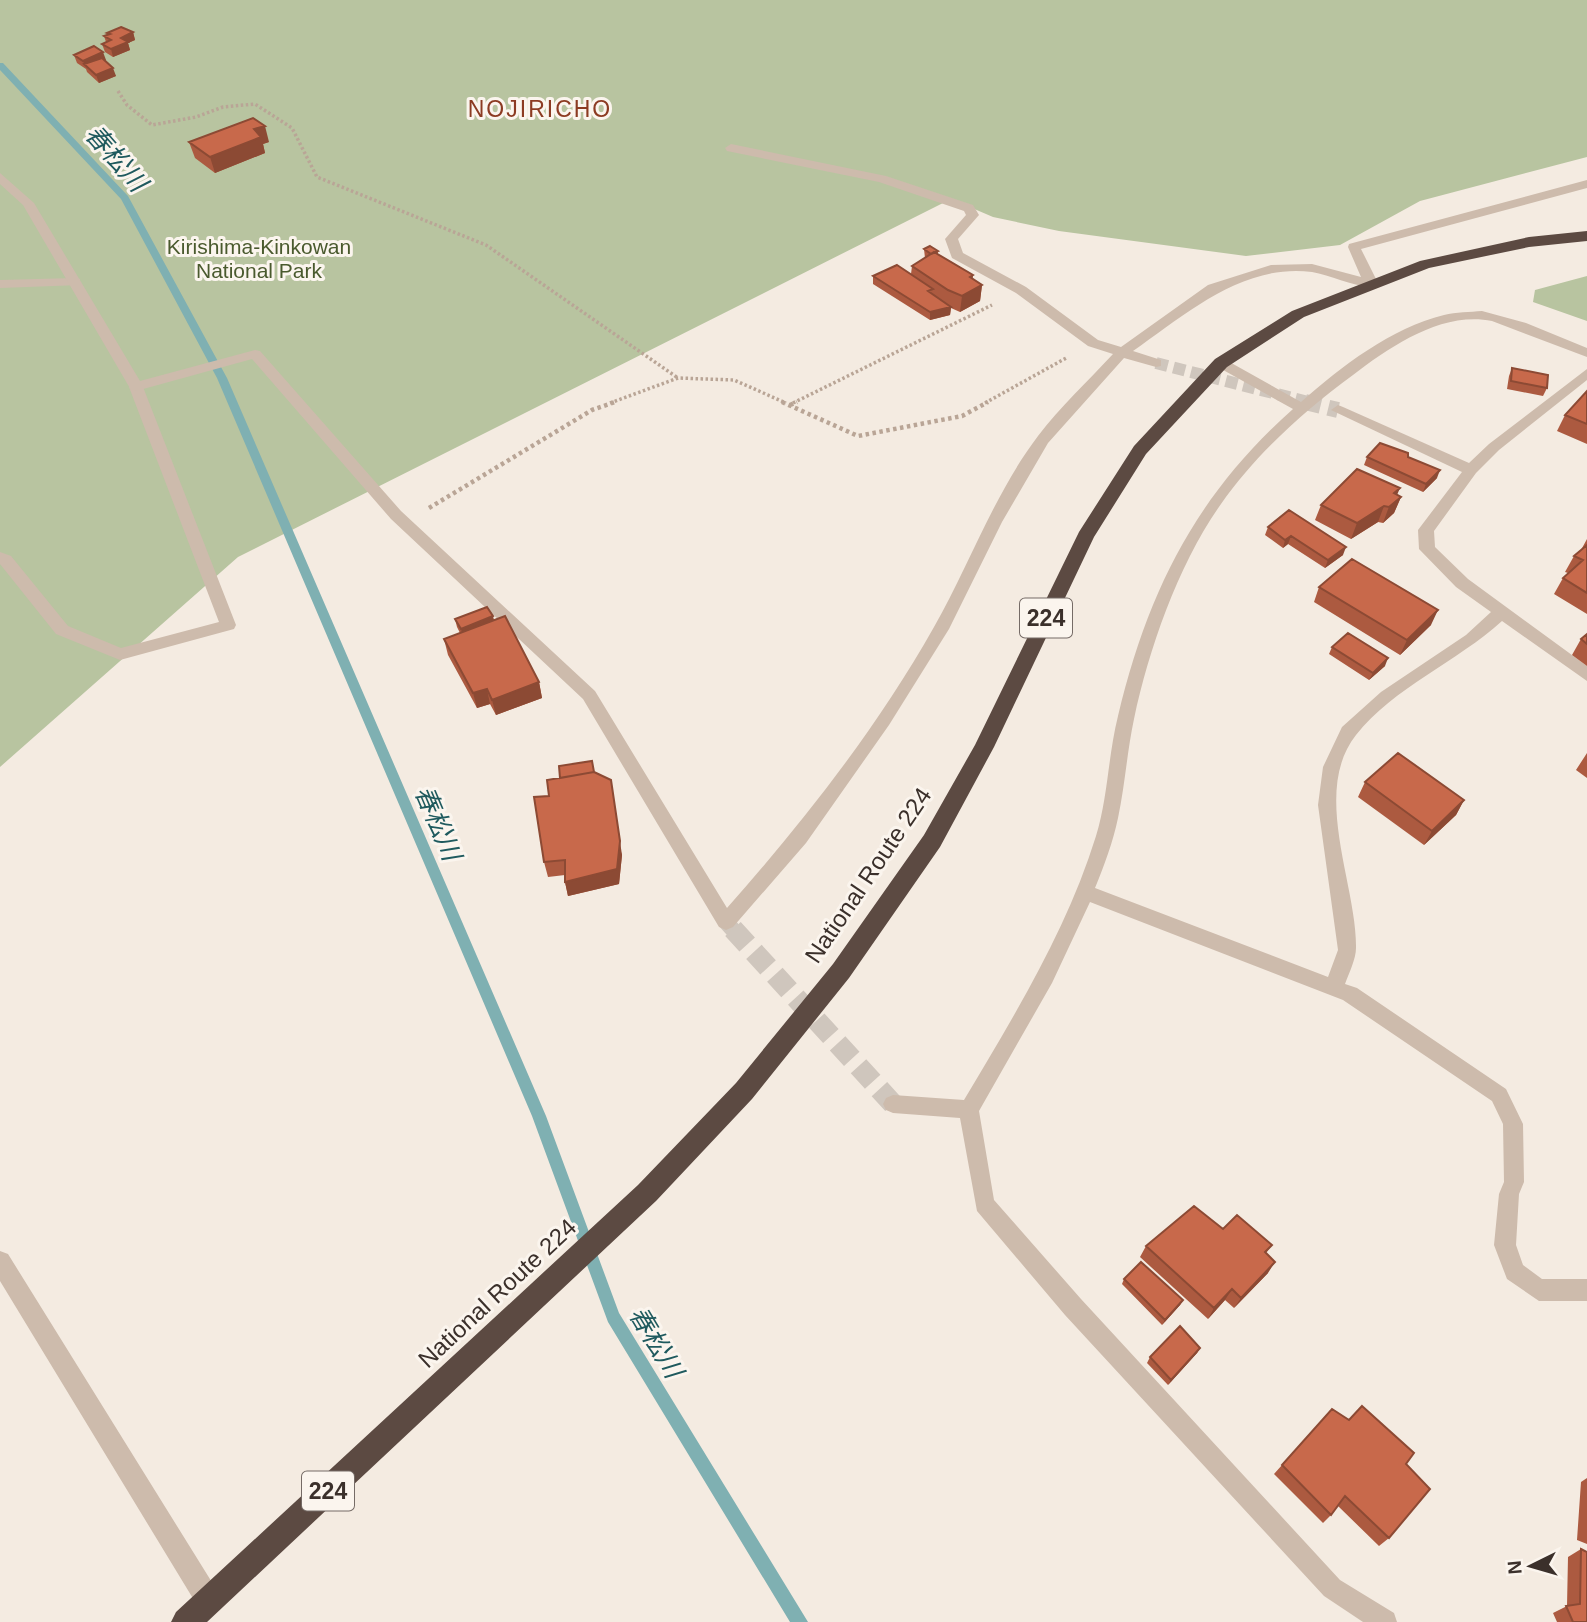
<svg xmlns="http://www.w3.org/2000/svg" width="1587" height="1622" font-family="Arial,'Noto Sans JP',sans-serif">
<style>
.green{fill:#b8c4a0}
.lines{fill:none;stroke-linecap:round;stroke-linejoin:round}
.stream{fill:#7fb0b2;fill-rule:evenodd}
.street-tunnel-far2{stroke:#cfc6bd;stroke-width:12;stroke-dasharray:12 6;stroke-linecap:butt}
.street-tunnel-far1{stroke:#cfc6bd;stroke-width:16;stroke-dasharray:16 8;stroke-linecap:butt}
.street-tunnel{stroke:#cfc6bd;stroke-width:21;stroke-dasharray:21 10;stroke-linecap:butt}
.path-far1{stroke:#b9a596;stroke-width:3.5;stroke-dasharray:2.5 2.5;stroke-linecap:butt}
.path{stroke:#b9a596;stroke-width:4.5;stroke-dasharray:3.5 3.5;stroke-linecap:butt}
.lane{fill:#cdbbac;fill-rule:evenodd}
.street{fill:#cdbbac;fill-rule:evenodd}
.highway{fill:#5c4a42;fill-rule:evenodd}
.wall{fill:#ac5a40}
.shaded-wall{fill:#8c4a34}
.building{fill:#c8694b;stroke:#8c4a34;stroke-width:2}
.labels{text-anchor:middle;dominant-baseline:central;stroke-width:6;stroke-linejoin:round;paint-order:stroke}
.far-park-label{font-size:21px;fill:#4a5a2e;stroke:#fbf5ee}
.far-quarter-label{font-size:23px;letter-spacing:2px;fill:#8c3b22;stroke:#fbf5ee}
.shield{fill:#fbf5ee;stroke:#756b66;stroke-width:2}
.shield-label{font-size:23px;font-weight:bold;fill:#3b302b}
.street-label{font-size:24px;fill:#3b302b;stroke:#fbf5ee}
.water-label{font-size:26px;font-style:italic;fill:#1f5a5e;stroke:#fbf5ee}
</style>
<rect width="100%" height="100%" fill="#f4ebe1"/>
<!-- green -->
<path class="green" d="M0 0H1587V157L1420 201 1340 245 1246 256 1059 231 993 217 951 199 238 557 0 767Z
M1587 276V321L1533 302 1535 290Z"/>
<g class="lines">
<!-- stream -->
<path class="stream" d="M0 63H3L128 196 227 378 546 1116 619 1313 808 1622H790L608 1322 532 1116 217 378 121 199 0 70Z"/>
<!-- street-tunnel-far2 -->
<path class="street-tunnel-far2" d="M1156 363 1312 403"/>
<!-- street-tunnel-far1 -->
<path class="street-tunnel-far1" d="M1305 402 1338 410
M726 922 734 931"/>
<!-- street-tunnel -->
<path class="street-tunnel" d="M733 929 893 1104"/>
<!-- path-far1 -->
<path class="path-far1" d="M118 91 127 105 152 125 196 117 223 107 255 104 292 128 317 177 486 245 678 378
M610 403 678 378 734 380 786 403
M793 403 992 305
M985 403 1068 357"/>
<!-- path -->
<path class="path" d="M782 402 858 436 962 416 988 402
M790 405 797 402
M429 508 592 410 615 402"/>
<!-- lane -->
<path class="lane" d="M75 278 80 279V285L0 288V280Z
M136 383 143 387 236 625 234 629 120 660 56 634 0 564V552L11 556 68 626 121 648 219 622 129 387Z
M0 1251 8 1254 218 1592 221 1601 218 1610 209 1613 200 1610 0 1281Z"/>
<!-- street -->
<path class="street" d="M731 144 886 176 973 205 979 215 958 239 963 253 1026 287 1098 340 1121 347 1208 285 1271 265 1312 264 1361 277 1348 247 1349 244 1587 180V188L1361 249 1378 283 1376 286C1356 289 1332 275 1312 272 1243 263 1186 314 1133 351L1161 360V366L1156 367 1124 358 1048 443 1002 522 949 629 889 725 806 843 733 927 726 930 719 927 583 699 391 519 252 359 136 391 131 390 23 205 0 184V173L34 203 140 381 255 350 260 351 401 511 595 691 727 908C804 821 877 728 934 627 970 564 994 494 1038 436 1060 407 1088 381 1113 354L1088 346 1016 293 952 258 945 239 966 215 964 211 879 182 727 151 725 148Z
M1482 311 1526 323 1587 348V357L1492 321C1442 311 1391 346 1353 375 1304 411 1256 454 1221 504 1179 563 1149 648 1134 719 1127 752 1125 785 1118 818 1113 842 1104 866 1095 888L1328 977 1338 950 1318 805 1323 767 1342 727 1381 692 1466 635 1491 612 1456 587 1419 549 1418 530 1462 472 1331 410 1338 405 1343 407 1469 463 1489 444 1587 369V380L1499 450 1476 473 1434 531 1435 547 1468 579 1587 666V681L1502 621C1457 662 1394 687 1356 735 1311 792 1357 885 1356 948 1356 959 1349 973 1345 984L1357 988 1506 1089 1523 1124 1524 1182 1519 1194 1516 1245 1523 1265 1542 1279H1587V1301H1539L1507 1279 1494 1245 1499 1194 1504 1182 1503 1124 1492 1101 1343 1000 1090 902 1052 983 979 1111 994 1200 1081 1299 1340 1580 1394 1613 1397 1622H1363L1324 1596 1065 1315 977 1211 960 1118 893 1113 886 1110 883 1104 886 1098 893 1095 964 1100C1014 1016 1067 930 1096 836 1108 797 1108 756 1118 716 1148 591 1196 495 1293 409L1216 366V360H1226L1301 402C1342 366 1391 328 1444 315 1456 312 1470 312 1482 311Z"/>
<!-- highway -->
<path class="highway" d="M1587 231V241L1529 247 1429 268 1304 317 1227 367 1146 454 1094 537 994 747 940 847 849 978 752 1099 656 1201 207 1622H171L176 1612 638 1185 736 1083 833 964 924 835 975 745 1079 532 1134 446 1215 359 1292 311 1420 261 1529 237Z"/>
</g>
<!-- wall -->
<path class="wall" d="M133 32 135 40 128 43 130 50 113 57 105 52 102 44 106 42 104 36 108 35 107 33Z
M74 55 106 60 105 61 116 76 99 83 87 72 86 69 77 63Z
M189 142H269L263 144 265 153 215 173 195 158Z
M924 249 938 251V254L973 275 972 279 982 285 980 301 960 312 951 308 950 315 930 320 873 284V276L911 274 912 266 925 258Z
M1512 368 1547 388 1543 396 1507 389 1509 376Z
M1587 391V444L1557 431 1565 415Z
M1367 457H1408L1437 478 1423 492 1364 465Z
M1401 497 1394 513 1383 523 1378 522 1351 539 1315 520 1321 505Z
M1268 527 1343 555 1325 568 1288 544 1283 548 1265 535Z
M1587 539V614L1554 594 1563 578 1568 573 1565 572 1574 556 1581 550Z
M1319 587 1431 625 1400 655 1314 602Z
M455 619 494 620 539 682 542 698 496 715 490 704 477 708 448 655 444 639 460 633 457 627Z
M1587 634V666L1572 655 1581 639Z
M1332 647 1385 666 1369 680 1329 654Z
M1587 753V778L1576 770Z
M594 772 622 855 619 884 568 896 565 882V875L548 877 544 862 549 796Z
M1365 782 1464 800 1456 815 1424 845 1358 797Z
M1223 1229 1272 1245 1266 1253 1268 1273 1234 1308 1225 1300 1208 1319 1140 1257 1146 1246Z
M1124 1279 1183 1300 1180 1305 1162 1325 1122 1284Z
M1200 1348 1197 1353 1168 1385 1147 1363 1150 1357Z
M1332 1409 1349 1420 1406 1464 1389 1538 1379 1546 1338 1506 1331 1515 1323 1523 1274 1474Z
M1587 1478V1544L1577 1540 1581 1482Z
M1581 1549 1587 1622H1557L1553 1613 1567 1606 1568 1557Z"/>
<!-- shaded-wall -->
<path class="shaded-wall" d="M133 32 135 40 128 43 130 50 113 57 111 49 121 38Z
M103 52 106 60 88 68 84 64 83 61Z
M113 68 116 76 99 83 96 75Z
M265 126 269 142 263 144 265 153 215 173 210 157 254 129Z
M973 275 971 291 982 285 980 301 960 312 962 296 970 277Z
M951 307 950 315 930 320V312Z
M1440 470 1437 478 1423 492 1426 484Z
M1400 488 1394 502 1401 497 1394 513 1383 523 1394 493Z
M1384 506 1378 522 1351 539 1357 523Z
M1291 536 1288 544 1283 548 1285 540Z
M1346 547 1343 555 1325 568 1328 560Z
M1438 610 1431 625 1400 655 1407 640Z
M493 616 495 624 463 637 461 629Z
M1388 658 1385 666 1369 680 1373 673Z
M539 682 542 698 496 715 492 700Z
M487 689 490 704 477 708 473 693Z
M611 780 622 855 619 884 568 896 565 882Z
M1464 800 1456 815 1424 845 1432 831Z
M1275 1262 1268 1273 1234 1308 1241 1298Z
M1232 1289 1225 1300 1208 1319 1214 1308Z
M1183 1300 1180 1305 1162 1325 1165 1320Z
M1200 1348 1197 1353 1168 1385 1171 1380Z"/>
<!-- building -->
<path class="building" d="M121 27 133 32 121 38 128 42 111 49 102 44 111 40 104 36 110 34 107 33Z
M94 46 103 52 83 61 74 55Z
M102 58 113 68 96 75 84 64Z
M253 118 265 126 254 129 261 137 210 157 189 142Z
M930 246 938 251 931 254 924 249Z
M934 252 973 275 970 277 982 285 962 296 948 290 912 266Z
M897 265 933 289 928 291 951 307 930 312 873 276Z
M1512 368 1548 375 1547 388 1511 381Z
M1587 391V424L1565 415Z
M1380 443 1408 453V457L1440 470 1426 484 1367 457Z
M1357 469 1400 488 1394 493 1401 497 1389 507 1384 506 1357 523 1321 505Z
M1289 510 1346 547 1328 560 1291 536 1285 540 1268 527Z
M1587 545V593L1563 578 1583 560 1574 556Z
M1352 559 1438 610 1407 640 1319 587Z
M487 607 493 616 461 629 455 619Z
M505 616 539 682 492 700 487 689 473 693 444 639Z
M1348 633 1388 658 1373 673 1332 647Z
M1587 634V644L1581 639Z
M1398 753 1464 800 1432 831 1365 782Z
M592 761 594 772 560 778 559 766Z
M594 772 611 780 620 841 617 869 565 882V860L544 862 534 797 549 796 547 780Z
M1194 1206 1223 1229 1237 1215 1272 1245 1265 1252 1275 1262 1241 1298 1232 1289 1214 1308 1146 1246Z
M1141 1262 1183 1300 1165 1320 1124 1279Z
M1180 1326 1200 1348 1171 1380 1150 1357Z
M1362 1406 1414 1453 1406 1464 1430 1489 1389 1538 1345 1496 1331 1515 1282 1465 1332 1409 1349 1420Z
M1581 1549 1587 1552V1622H1573L1566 1606 1580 1604Z"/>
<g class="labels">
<!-- far-park labels -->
<g class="far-park-label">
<text x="259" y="246">Kirishima-Kinkowan<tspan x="259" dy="24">National Park</tspan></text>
</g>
<!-- far-quarter labels -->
<g class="far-quarter-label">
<text x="540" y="109">NOJIRICHO</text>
</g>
<!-- shield labels -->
<g class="shield">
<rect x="1020" y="598.5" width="52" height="39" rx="5"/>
<rect x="302" y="1471.5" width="52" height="39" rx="5"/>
</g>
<g class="shield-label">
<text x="1046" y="618">224</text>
<text x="328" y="1491">224</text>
</g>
<!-- street labels -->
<g class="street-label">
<text transform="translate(868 875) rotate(-56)">National Route 224</text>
<text transform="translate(497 1293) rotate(-43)">National Route 224</text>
</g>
<!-- water labels -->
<g class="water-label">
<text transform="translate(116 158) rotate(49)">春松川</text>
<text transform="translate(438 823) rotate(67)">春松川</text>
<text transform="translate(656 1342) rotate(59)">春松川</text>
</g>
</g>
<!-- north arrow -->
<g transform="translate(1531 1566) rotate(265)" stroke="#fbf5ee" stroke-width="5" paint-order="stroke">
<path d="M0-5L12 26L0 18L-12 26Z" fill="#3b302b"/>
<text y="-10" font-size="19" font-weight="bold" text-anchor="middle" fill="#3b302b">N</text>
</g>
</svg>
